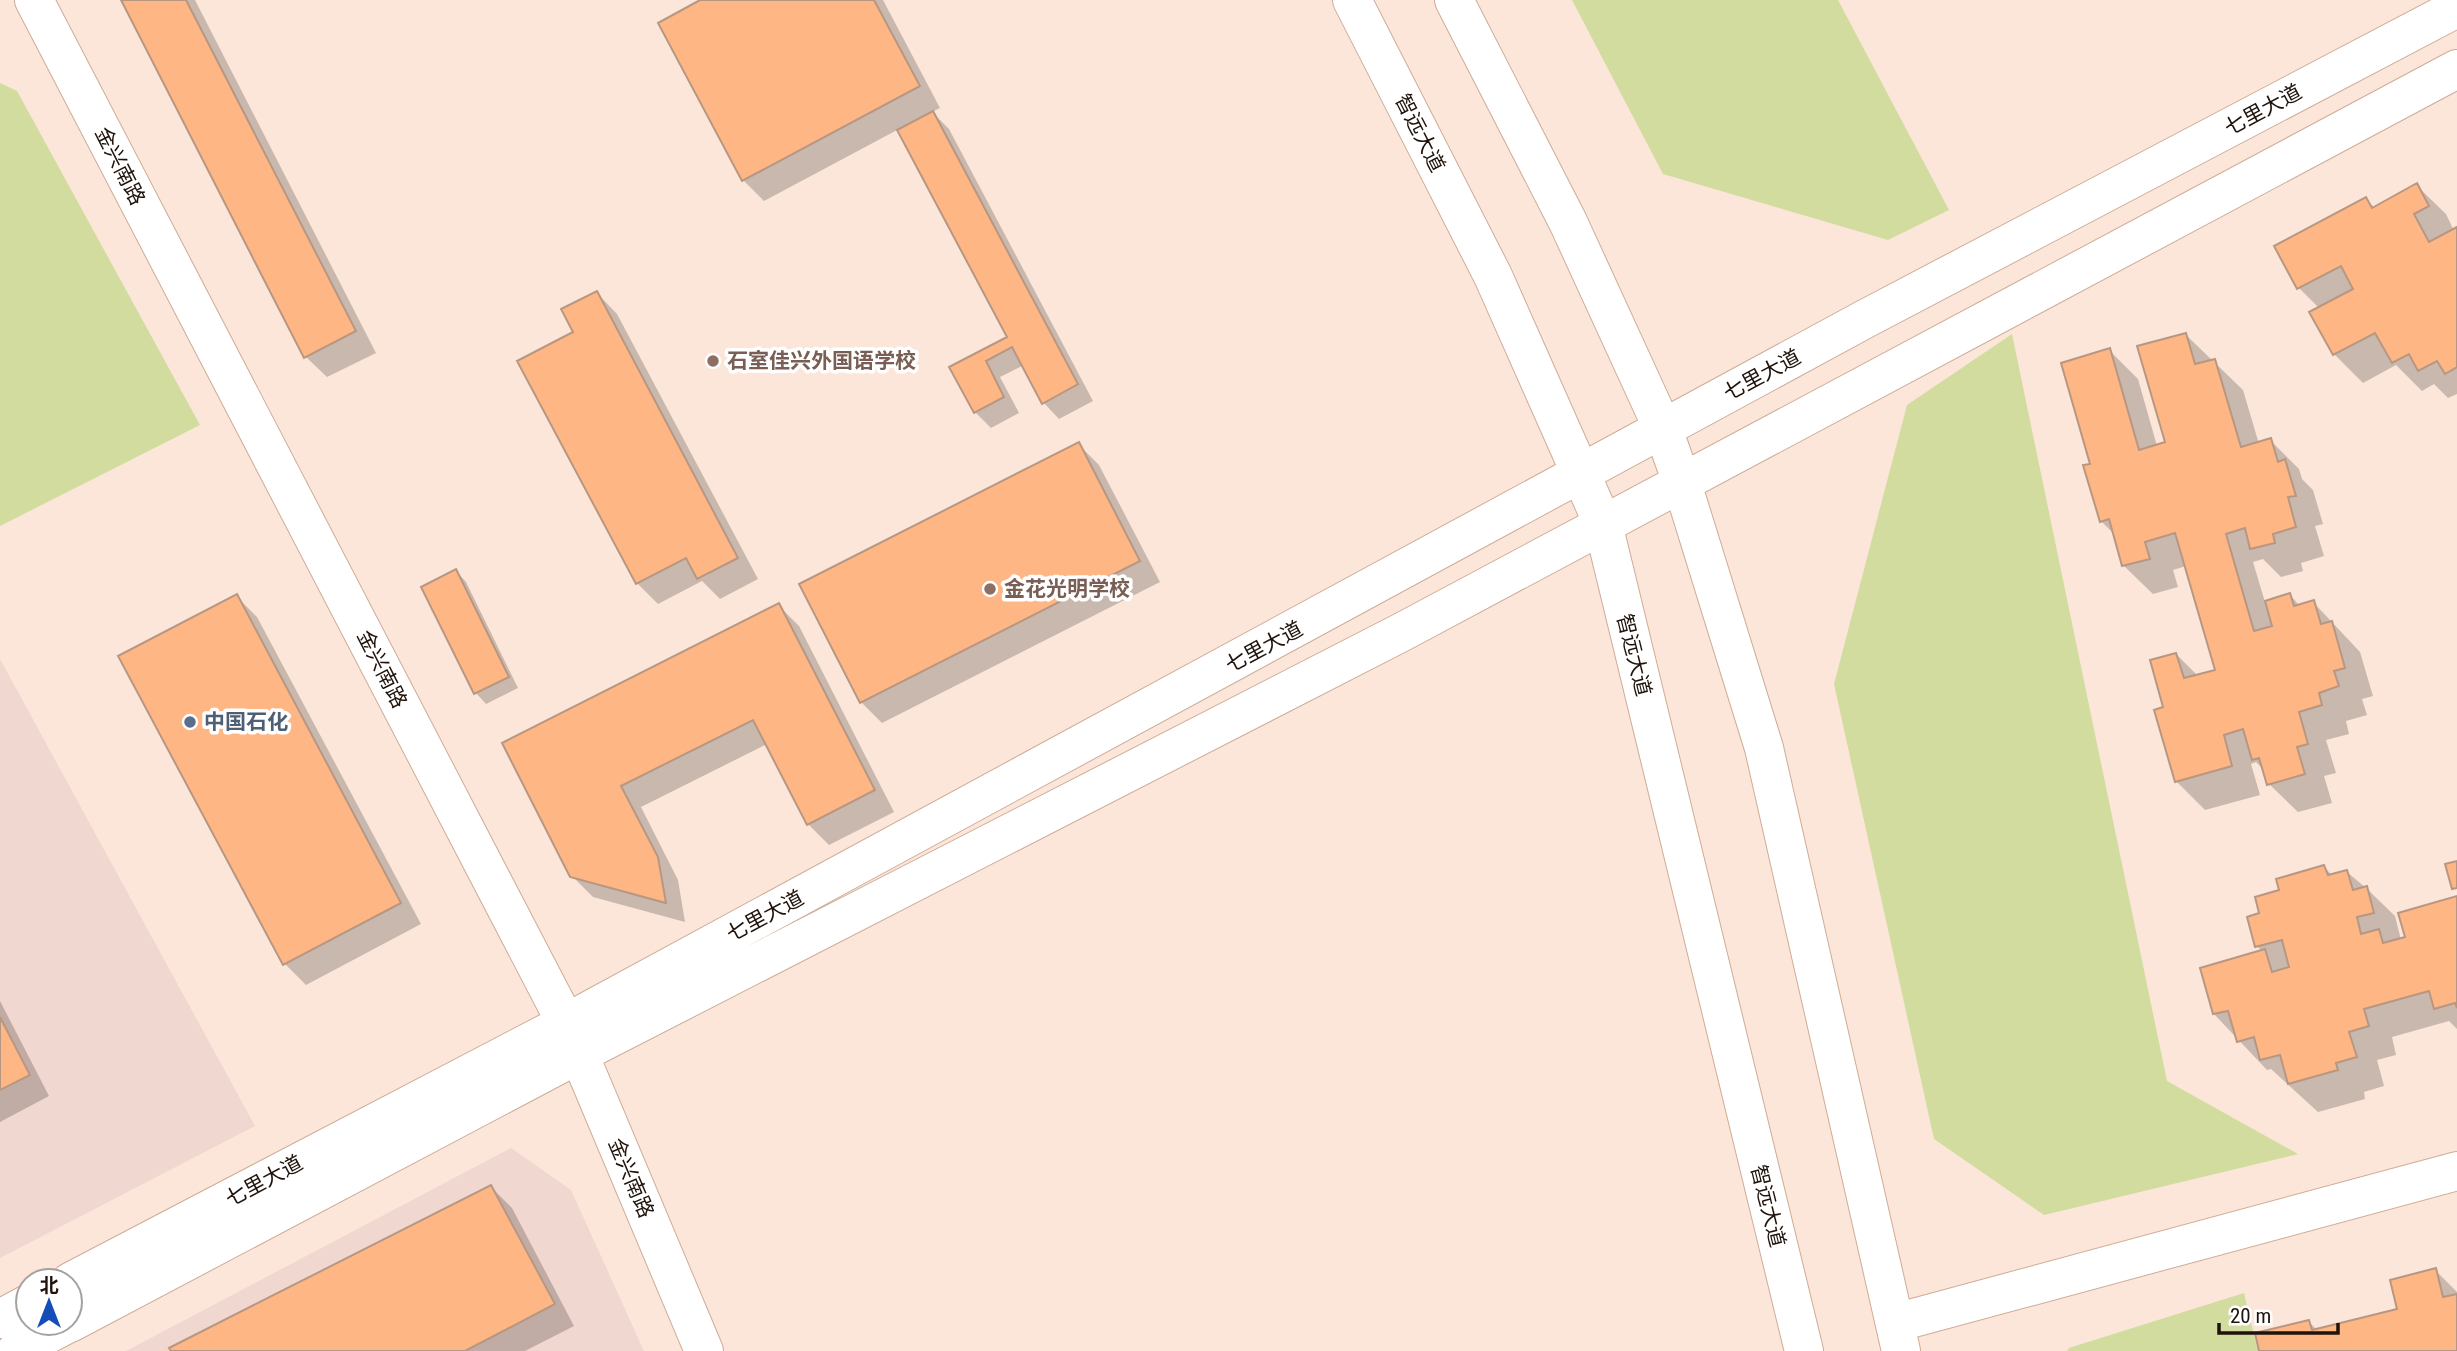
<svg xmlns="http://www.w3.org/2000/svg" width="2457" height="1351" font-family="'Roboto Condensed','Noto Sans SC',sans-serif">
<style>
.commercial{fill:#f0d7cf}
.green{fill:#d1dc9e}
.shadow{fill:#0003}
.building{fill:#ffb685;stroke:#b89782;stroke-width:2}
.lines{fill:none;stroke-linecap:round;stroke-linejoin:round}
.street-casing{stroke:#ceac97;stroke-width:40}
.secondary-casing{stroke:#ceac97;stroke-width:40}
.street{stroke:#fff;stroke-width:38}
.secondary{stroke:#fff;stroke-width:38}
.education-dot{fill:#8d6e63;stroke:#fff;stroke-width:2.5}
.service-dot{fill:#5c6f8a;stroke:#fff;stroke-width:2.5}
.labels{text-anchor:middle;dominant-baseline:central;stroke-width:7;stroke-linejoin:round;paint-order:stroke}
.street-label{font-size:21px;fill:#1f130b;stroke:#fff}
.education-label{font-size:21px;font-weight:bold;fill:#785e54;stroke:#fff;text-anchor:start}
.service-label{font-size:21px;font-weight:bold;fill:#4e5e75;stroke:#fff;text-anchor:start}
</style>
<rect width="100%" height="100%" fill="#fce6d9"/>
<!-- commercial -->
<path class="commercial" d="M0 659 255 1126 0 1258Z
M511 1148 571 1190 644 1351H126Z"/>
<!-- green -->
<path class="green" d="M1572 0H1838L1949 210 1888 240 1663 174Z
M0 83 17 91 200 425 0 526Z
M2012 334 2167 1081 2298 1154 2044 1215 1934 1139 1834 684 1907 405Z
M2244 1293 2258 1351H2067L2069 1348Z"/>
<!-- shadow -->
<path class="shadow" d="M123 0H195L376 353 327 377 306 357Z
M704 0H883L940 108 932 112 949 129 1093 401 1059 419 1043 402 1024 365 1000 377 1019 413 991 428 975 412 952 368 1009 337 899 129 764 201 743 180Z
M2417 186 2446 214 2454 231 2457 229V394L2448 398 2434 384 2422 391 2396 365 2363 383 2334 354 2319 308 2299 288 2276 247 2365 199 2375 208Z
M597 293 617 314 758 579 720 599 702 581 658 604 637 583 575 333Z
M2186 335 2243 390 2259 444 2270 440 2299 469 2302 479 2313 490 2323 524 2315 526 2324 556 2301 563 2303 571 2281 577 2263 559 2253 562 2265 602 2290 595 2300 606 2313 602 2360 652 2373 696 2362 699 2367 715 2346 721 2349 734 2326 740 2336 773 2324 776 2332 803 2298 812 2269 784 2265 771 2256 762 2251 764 2260 795 2205 810 2176 781 2165 708 2176 654 2198 676 2217 671 2186 566 2173 570 2178 587 2153 594 2124 566 2115 535 2101 521 2092 465 2109 350 2138 379 2157 446 2167 444Z
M1078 444 1099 465 1160 582 882 723 861 702Z
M456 571 466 582 518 688 486 704 476 693Z
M236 596 257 617 421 924 306 985 285 964 121 657Z
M778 605 799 626 894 812 829 845 808 824 767 744 641 807 678 880 685 922 593 897 572 876 504 743Z
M2324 867 2333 876 2347 872 2366 888 2395 916 2401 940 2457 898V1029L2449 1021 2392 1037 2396 1055 2377 1060 2384 1086 2364 1092 2365 1099 2318 1112 2271 1069 2267 1070 2214 1014 2263 952 2257 946 2262 915 2281 892Z
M0 1001 49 1096 0 1122Z
M491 1187 512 1208 574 1326 525 1351H173Z
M2435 1270 2457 1292V1351H2261L2309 1322 2317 1330 2399 1310Z"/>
<!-- building -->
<path class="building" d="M121 0H186L356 331 304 358Z
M700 0H874L920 86 742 181 658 23Z
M933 111 1078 384 1042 404 1012 347 986 361 1004 397 974 413 949 367 1007 337 897 130Z
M2417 183 2429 206 2414 214 2429 242 2457 227V367L2445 374 2437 361 2418 371 2409 354 2392 363 2375 333 2333 355 2309 312 2353 289 2341 266 2297 289 2274 246 2366 197 2372 208Z
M597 291 738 558 697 579 686 558 636 584 517 361 573 332 561 309Z
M2186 333 2195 364 2215 359 2241 447 2271 438 2278 462 2285 459 2296 496 2288 497 2296 527 2273 534 2275 543 2250 549 2245 528 2226 534 2254 631 2272 626 2265 601 2290 593 2294 606 2314 600 2321 624 2332 621 2345 668 2334 671 2339 686 2319 693 2322 705 2299 712 2308 744 2297 747 2305 774 2267 785 2259 758 2252 760 2243 729 2224 735 2232 766 2175 782 2154 710 2163 707 2150 660 2176 653 2184 678 2215 670 2175 533 2145 542 2150 559 2122 566 2109 519 2100 522 2083 465 2090 464 2061 363 2110 348 2139 450 2165 442 2137 346Z
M1079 442 1140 561 860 703 799 584Z
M456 569 509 677 474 694 421 587Z
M237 594 401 903 283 965 118 656Z
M779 603 875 790 807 825 753 720 621 786 658 857 666 903 570 877 502 743Z
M2457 861V888L2452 889 2445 864Z
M2324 865 2328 875 2347 870 2353 890 2367 886 2374 913 2357 917 2361 934 2379 929 2383 943 2405 937 2398 913 2457 896V1008L2455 1003 2434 1009 2429 991 2364 1009 2369 1026 2349 1032 2357 1057 2336 1063 2338 1070 2288 1084 2280 1055 2260 1060 2254 1037 2237 1042 2228 1011 2213 1014 2200 968 2265 949 2272 972 2289 967 2282 940 2255 947 2247 917 2259 913 2255 897 2279 890 2276 879Z
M0 1017 30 1075 0 1090Z
M491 1185 555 1304 465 1351H171L169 1348Z
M2436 1268 2443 1297 2457 1294V1351H2259L2255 1333 2309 1320 2312 1330 2397 1309 2390 1280Z"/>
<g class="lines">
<defs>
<path id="street" d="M34 0 566 1023 704 1351
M1895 1323 2457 1171"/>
<path id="secondary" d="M1352 0 1493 276 1603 524 1804 1351
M1454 0 1568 222 1663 429 1681 480 1764 748 1901 1351
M70 1282 566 1023 1865 319 2457 8
M0 1319 28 1304
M70 1323 579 1054 1402 632 2457 69
M16 1351 69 1323"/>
</defs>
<!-- street casing -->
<use href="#street" class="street-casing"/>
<!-- secondary casing -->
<use href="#secondary" class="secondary-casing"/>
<!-- street -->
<use href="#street" class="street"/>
<!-- secondary -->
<use href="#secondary" class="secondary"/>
</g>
<!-- markers -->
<g class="education-dot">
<circle cx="713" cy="361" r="7"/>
<circle cx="990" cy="589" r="7"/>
</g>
<circle class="service-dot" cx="190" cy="722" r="7"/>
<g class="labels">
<!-- street labels -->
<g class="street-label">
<text transform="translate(2263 110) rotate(-28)">七里大道</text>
<text transform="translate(1420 133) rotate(63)">智远大道</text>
<text transform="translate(120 166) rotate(63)">金兴南路</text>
<text transform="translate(1762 375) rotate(-28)">七里大道</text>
<text transform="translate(1264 647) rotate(-28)">七里大道</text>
<text transform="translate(1634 655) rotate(76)">智远大道</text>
<text transform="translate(382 669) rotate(63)">金兴南路</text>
<text transform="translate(765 916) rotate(-28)">七里大道</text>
<text transform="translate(631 1178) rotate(67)">金兴南路</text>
<text transform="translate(264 1181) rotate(-28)">七里大道</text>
<text transform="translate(1768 1206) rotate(76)">智远大道</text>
</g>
<!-- education labels -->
<g class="education-label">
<text x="727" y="361">石室佳兴外国语学校</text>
<text x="1004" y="589">金花光明学校</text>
</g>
<!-- service labels -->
<g class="service-label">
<text x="204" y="722">中国石化</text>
</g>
</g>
<!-- north arrow -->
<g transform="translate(49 1302)"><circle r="33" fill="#ffffff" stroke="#a5a19d" stroke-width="2"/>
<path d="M0-5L12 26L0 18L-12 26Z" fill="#144cb8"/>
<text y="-10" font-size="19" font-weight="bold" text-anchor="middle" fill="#1f130b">北</text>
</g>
<!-- scale -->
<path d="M2219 1323v10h119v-10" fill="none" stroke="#1f130b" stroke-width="3.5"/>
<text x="2230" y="1323" font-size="21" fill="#1f130b" stroke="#ffffff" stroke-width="5" paint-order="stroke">20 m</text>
</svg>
